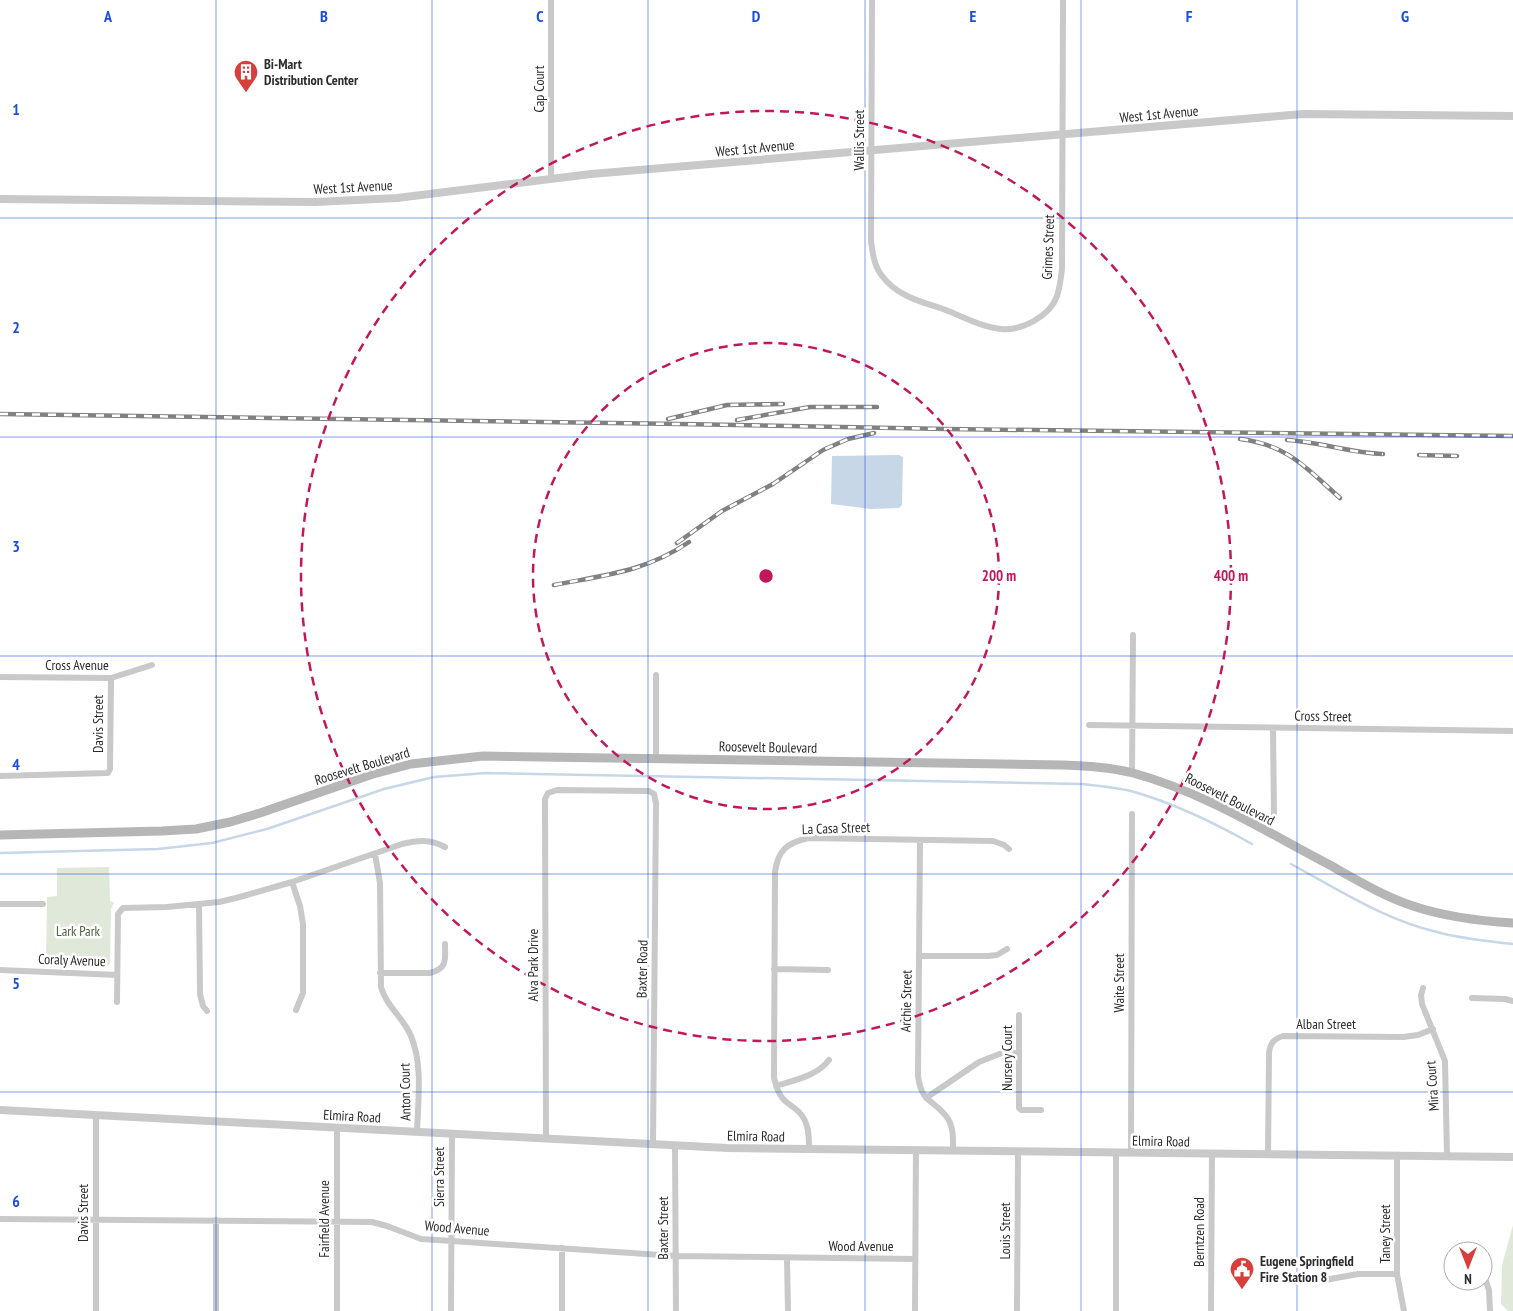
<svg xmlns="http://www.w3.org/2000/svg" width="1513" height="1311" font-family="'PT Sans Narrow',sans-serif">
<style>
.park{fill:#e0e8da}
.water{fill:#c7d7e7}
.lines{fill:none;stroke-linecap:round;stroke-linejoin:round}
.stream{stroke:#c7d7e7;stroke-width:2.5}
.minor{stroke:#c9c9c9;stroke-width:6}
.tertiary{stroke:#c9c9c9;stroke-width:8}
.secondary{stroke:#b6b6b6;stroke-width:9}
.rail-casing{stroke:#818181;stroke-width:4.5}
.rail{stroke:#fff;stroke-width:2.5;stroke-dasharray:8;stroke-linecap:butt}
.grid{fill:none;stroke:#1d4ed8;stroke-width:1;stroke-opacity:0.55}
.ring{fill:none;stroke:#c2185b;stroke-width:2.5;stroke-dasharray:9 6}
.labels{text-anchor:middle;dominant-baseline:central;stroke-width:5;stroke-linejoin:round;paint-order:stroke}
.poi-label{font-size:14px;font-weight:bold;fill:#2c2c2c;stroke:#fff;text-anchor:start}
.street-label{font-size:14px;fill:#2c2c2c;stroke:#fff}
.park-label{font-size:14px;fill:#4b633d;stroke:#fff}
.grid-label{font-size:16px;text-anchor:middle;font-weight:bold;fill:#1d4ed8;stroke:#fff;stroke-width:5;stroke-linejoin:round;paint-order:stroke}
.centre{fill:#c2185b;stroke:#fff;stroke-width:2.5}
.ring-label{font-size:15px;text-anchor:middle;font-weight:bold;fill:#c2185b;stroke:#fff;stroke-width:5;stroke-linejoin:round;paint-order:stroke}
</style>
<rect width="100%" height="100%" fill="#fff"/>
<!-- park -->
<path class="park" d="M109 867 110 901 114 903 111 909 110 964 106 966 46 964 47 897 57 896V868Z
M1513 1225V1311H1508L1501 1304 1502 1265Z"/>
<!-- water -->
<path class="water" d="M899 455 903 457 902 505 899 508 871 509 831 504 832 456Z"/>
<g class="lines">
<!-- stream -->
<path class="stream" d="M0 853 158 849 212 843 267 829 384 789 434 777 486 773 1082 784C1098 786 1115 787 1131 791 1174 803 1213 822 1252 844
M1291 864C1337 889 1385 920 1437 932 1462 939 1487 941 1513 944"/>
<!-- minor -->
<path class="minor" d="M872 0 871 242C873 254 874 267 883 277 897 296 922 302 943 309 962 316 981 327 1001 329 1022 331 1050 316 1057 296 1060 287 1061 278 1062 269L1063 0
M551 178V0
M0 677 111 678 152 665
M1089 725 1513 731
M1273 728 1274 815
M656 759V675
M1132 773 1133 635
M0 776 108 773 110 769 111 678
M920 840 918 1076C922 1104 932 1098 946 1116 954 1126 953 1139 953 1150
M375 854 380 883 381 987C386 1006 403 1017 411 1036 423 1065 418 1101 417 1132
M292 882 300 906 303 924V993L296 1010
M0 904H43
M199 904 200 994 203 1006 207 1011
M919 956H988L997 955 1007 949
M774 969 828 970
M0 970 117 975
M380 973H430C448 968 445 960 445 944
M1423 988 1421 995 1422 1004 1445 1061 1447 1156
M1472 998 1505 999 1513 1001
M117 1002 118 914 123 908 167 907 219 902 236 898 292 882 402 844C418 840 430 839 445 847
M1019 1015V1108L1021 1110H1041
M776 1086C795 1080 817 1076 829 1060
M926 1098 979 1062 1002 1053H1019
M96 1115V1311
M546 1138 545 799 548 793 557 790 649 791 654 794 656 803 653 1144
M675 1145 676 1311
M809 1149C809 1136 809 1122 799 1112 793 1106 785 1103 781 1096 777 1091 776 1084 774 1078L775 872C778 850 787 843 808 838L993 841 1004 845 1009 849
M1131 1153 1132 814
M1268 1154 1269 1053C1270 1043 1274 1039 1283 1036L1403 1037 1418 1035 1433 1029
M1397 1156V1274L1404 1311
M0 1219 372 1222 387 1226 421 1239 452 1241 676 1256 915 1259
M216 1220V1311
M787 1258 788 1311
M1484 1276 1489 1290 1490 1311
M1273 1280H1325L1358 1274H1397
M337 1311V1127
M451 1311 452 1134
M562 1311V1248
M915 1311 916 1150
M1017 1311 1018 1151
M1116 1311V1153
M1211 1311 1212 1154"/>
<!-- tertiary -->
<path class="tertiary" d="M0 199 316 202 397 198 591 174 1303 114 1513 116
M0 1110 727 1148 1513 1157"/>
<!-- secondary -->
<path class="secondary" d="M0 835 162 831 196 829 230 822 260 813 373 774 411 764 483 756 1062 765C1085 766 1110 767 1133 773 1203 792 1265 831 1328 864 1355 879 1383 896 1413 906 1446 917 1478 921 1513 923"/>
<defs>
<path id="rail" d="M0 414 680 424 947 429 1513 436
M668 419 727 405 783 404
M737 420 810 407H877
M1240 439C1288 445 1306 468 1340 498
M1287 440C1320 442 1351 453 1383 454
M1419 455 1457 456
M677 543 722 511 773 484 823 450 848 439 874 433
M554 585C605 575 645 572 689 542"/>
</defs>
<!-- rail casing -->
<use href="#rail" class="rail-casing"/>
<!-- rail -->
<use href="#rail" class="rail"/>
</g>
<!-- grid -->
<path class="grid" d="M216 0V1311M432 0V1311M648 0V1311M865 0V1311M1081 0V1311M1297 0V1311M0 218H1513M0 437H1513M0 656H1513M0 874H1513M0 1092H1513"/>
<!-- distance rings -->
<g class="ring">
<circle cx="766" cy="576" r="233"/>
<circle cx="766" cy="576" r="465"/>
</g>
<!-- icons -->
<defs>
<symbol id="building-pin" viewBox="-11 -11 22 30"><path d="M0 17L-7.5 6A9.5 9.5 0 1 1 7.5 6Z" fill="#d63f3a" stroke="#fff"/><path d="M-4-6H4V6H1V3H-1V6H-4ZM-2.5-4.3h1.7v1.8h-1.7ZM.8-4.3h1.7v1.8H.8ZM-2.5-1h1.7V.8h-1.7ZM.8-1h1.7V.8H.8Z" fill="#fff"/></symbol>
<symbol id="civic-pin" viewBox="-11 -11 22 30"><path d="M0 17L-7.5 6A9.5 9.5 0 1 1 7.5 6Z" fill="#d63f3a" stroke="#fff"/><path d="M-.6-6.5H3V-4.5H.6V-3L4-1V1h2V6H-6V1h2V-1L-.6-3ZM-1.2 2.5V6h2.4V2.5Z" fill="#fff"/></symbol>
</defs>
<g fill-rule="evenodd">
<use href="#building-pin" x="232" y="58" width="28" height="38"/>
<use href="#civic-pin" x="1228" y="1255" width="28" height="38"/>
</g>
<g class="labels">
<!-- poi labels -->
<g class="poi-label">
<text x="264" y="64">Bi-Mart<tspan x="264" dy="16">Distribution Center</tspan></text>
<text x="1260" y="1261">Eugene Springfield<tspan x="1260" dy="16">Fire Station 8</tspan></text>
</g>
<!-- street labels -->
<g class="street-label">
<text transform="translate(539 89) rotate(-90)">Cap Court</text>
<text transform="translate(1159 114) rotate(-5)">West 1st Avenue</text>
<text transform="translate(859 140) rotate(-90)">Wallis Street</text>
<text transform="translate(755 148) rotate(-5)">West 1st Avenue</text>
<text transform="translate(353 187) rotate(-3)">West 1st Avenue</text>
<text transform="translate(1048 247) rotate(-88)">Grimes Street</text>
<text x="77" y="665">Cross Avenue</text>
<text transform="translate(1323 716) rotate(1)">Cross Street</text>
<text transform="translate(98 724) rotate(-90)">Davis Street</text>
<text transform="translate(768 747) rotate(1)">Roosevelt Boulevard</text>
<text transform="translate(362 766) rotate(-17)">Roosevelt Boulevard</text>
<text transform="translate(1230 799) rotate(27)">Roosevelt Boulevard</text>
<text transform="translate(836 828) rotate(-2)">La Casa Street</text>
<text transform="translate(72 960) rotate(2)">Coraly Avenue</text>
<text transform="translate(533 965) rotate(-90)">Alva Park Drive</text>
<text transform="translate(642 969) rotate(-89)">Baxter Road</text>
<text transform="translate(1119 983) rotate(-90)">Waite Street</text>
<text transform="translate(906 1001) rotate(-89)">Archie Street</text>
<text x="1326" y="1024">Alban Street</text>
<text transform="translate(1007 1058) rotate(-90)">Nursery Court</text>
<text transform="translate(1432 1086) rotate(-94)">Mira Court</text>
<text transform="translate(405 1092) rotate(-91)">Anton Court</text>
<text transform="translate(352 1116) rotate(3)">Elmira Road</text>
<text transform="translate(756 1136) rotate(1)">Elmira Road</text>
<text transform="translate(1161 1141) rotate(1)">Elmira Road</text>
<text transform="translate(439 1177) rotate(-90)">Sierra Street</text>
<text transform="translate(83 1213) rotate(-90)">Davis Street</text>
<text transform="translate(324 1219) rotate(-90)">Fairfield Avenue</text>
<text transform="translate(457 1228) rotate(5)">Wood Avenue</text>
<text transform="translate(663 1228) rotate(-90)">Baxter Street</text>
<text transform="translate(1005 1231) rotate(-90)">Louis Street</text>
<text transform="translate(1199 1232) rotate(-90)">Berntzen Road</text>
<text transform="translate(1385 1234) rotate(-90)">Taney Street</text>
<text x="861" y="1246">Wood Avenue</text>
</g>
<!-- park labels -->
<g class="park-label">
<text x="78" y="931">Lark Park</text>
</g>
</g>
<g class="grid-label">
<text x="108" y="22">A</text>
<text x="324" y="22">B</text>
<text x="540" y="22">C</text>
<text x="756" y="22">D</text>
<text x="973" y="22">E</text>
<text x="1189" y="22">F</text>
<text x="1405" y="22">G</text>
<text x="16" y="115">1</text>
<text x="16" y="333">2</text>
<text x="16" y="552">3</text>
<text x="16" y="770">4</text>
<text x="16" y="989">5</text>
<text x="16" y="1207">6</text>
</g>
<circle cx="766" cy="576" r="8" class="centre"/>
<g class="ring-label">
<text x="999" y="581">200 m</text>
<text x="1231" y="581">400 m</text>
</g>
<!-- north arrow -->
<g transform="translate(1468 1266) rotate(180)"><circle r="24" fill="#ffffff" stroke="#ababab"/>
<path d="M0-4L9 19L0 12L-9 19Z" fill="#d63f3a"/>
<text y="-8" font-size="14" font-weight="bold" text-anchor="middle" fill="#2c2c2c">N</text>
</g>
</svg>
